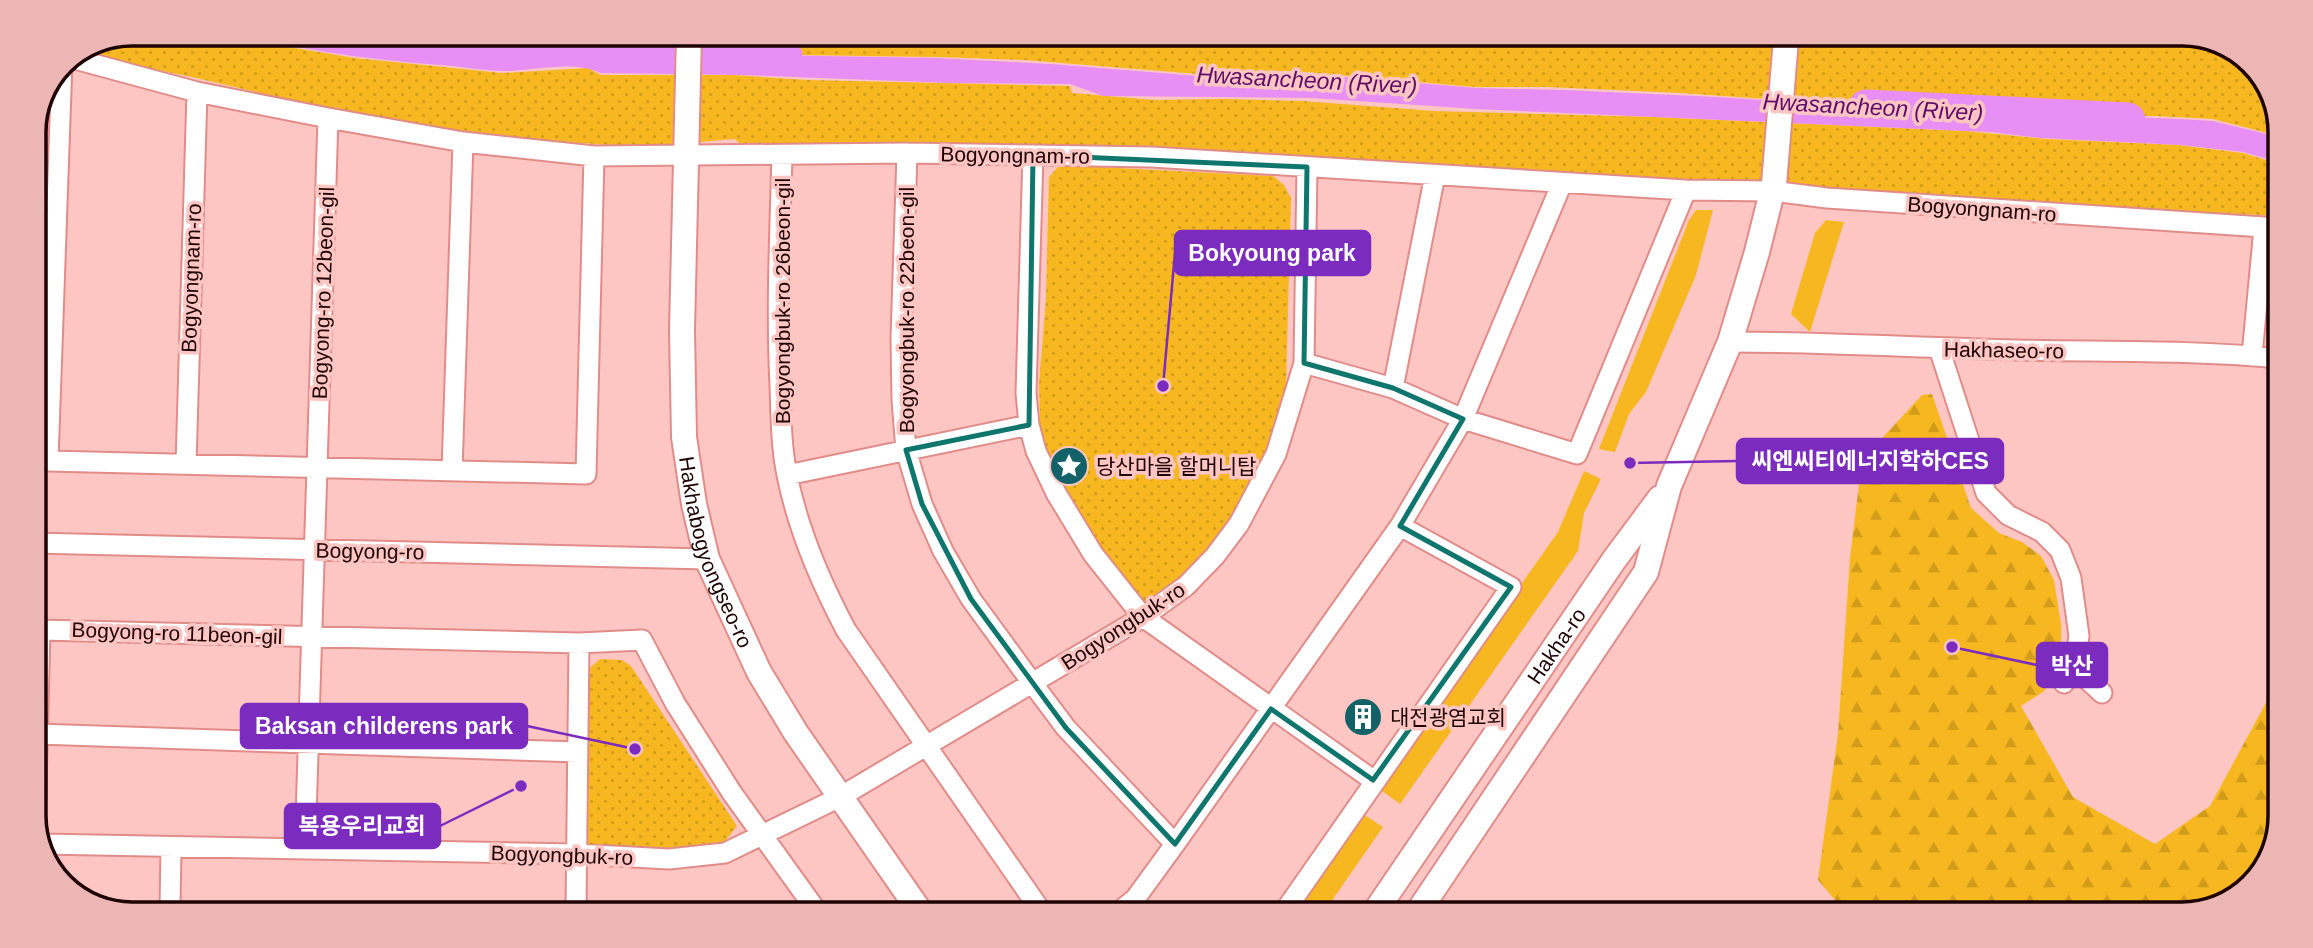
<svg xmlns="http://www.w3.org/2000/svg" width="2313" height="948" font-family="Arial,'Noto Sans KR',sans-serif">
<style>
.grass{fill:#f6b720}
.forest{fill:url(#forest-firs)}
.park{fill:url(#park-dots)}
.water{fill:#e78ff4}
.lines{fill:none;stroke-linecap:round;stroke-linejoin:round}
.river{stroke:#e78ff4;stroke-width:35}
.minor-casing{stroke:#e18c89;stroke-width:23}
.tertiary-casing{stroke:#e18c89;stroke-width:28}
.minor{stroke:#fff;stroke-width:19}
.tertiary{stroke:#fff;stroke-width:24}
.marked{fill:none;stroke:#0f766e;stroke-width:5;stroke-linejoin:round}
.labels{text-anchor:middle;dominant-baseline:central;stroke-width:7;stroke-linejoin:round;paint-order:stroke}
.street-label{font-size:21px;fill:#1f0304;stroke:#fdc6c3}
.poi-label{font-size:21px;fill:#1f0304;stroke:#fdc6c3;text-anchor:start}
.water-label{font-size:23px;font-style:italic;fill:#5f0c6a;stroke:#fdc6c3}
.rim{fill:none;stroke:#1f0304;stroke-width:3.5}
.leader{fill:none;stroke:#7b2cbf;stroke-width:2.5}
.callout-dot{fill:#7b2cbf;stroke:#fdc6c3;stroke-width:2.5}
.callout{fill:#7b2cbf;stroke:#7b2cbf;stroke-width:2.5}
.callout-label{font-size:23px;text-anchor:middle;font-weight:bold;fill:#fff}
</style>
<defs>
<pattern id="forest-firs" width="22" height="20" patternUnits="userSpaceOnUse" patternTransform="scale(1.75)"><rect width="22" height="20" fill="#f6b720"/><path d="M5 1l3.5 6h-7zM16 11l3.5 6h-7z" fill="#d29c1b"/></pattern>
<pattern id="park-dots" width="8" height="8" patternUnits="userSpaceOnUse" patternTransform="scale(1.75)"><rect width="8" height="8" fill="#f6b720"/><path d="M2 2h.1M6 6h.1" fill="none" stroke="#d29c1b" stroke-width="1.8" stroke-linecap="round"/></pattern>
</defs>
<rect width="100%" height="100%" fill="#fdc6c3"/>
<!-- grass -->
<path class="grass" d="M1696 210H1713L1696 275 1646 392 1629 414 1615 452 1599 449 1689 220Z
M1826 220 1844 222 1810 332 1791 314 1815 233Z
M1584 471 1601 479 1584 513 1578 551 1400 804 1378 788 1558 532Z
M1360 812 1383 827 1324 912H1293Z"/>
<!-- forest -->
<path class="forest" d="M1932 394 1971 508 1999 533 2022 542 2041 556 2054 580 2061 624V671L2043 692 2021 706 2073 797 2155 844 2210 806 2274 688 2272 854 2237 898 2182 915 1847 914 1818 880 1838 734 1850 558 1862 460 1922 395Z"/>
<!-- park -->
<path class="park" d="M131 33 236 34 277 45 355 58 502 73 588 68 601 75H735L807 80 1070 86 1072 93 1155 100 1225 99 1302 101 1434 111 1655 117 1966 131 2047 139 2178 145 2243 153 2279 164V216L948 144 763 146 739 143 735 139C702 141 668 147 635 146 495 141 357 116 222 84 177 73 131 66 88 51Z
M323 34 2119 40 2226 46 2260 72 2280 124 2279 136 2213 119 2156 116H2033L2000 111 1850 105 1681 93 1547 87H1474L1293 71 1229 72 1210 75 1025 60 938 57 652 53 369 34Z
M1060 165 1273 176 1284 185 1291 198 1286 389 1257 477 1232 522 1199 563 1149 606 1136 605 1099 551 1041 448 1039 384 1046 298 1049 177Z
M600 659 622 660 631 666 737 826 719 849 595 852 584 843 585 672Z"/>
<!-- water -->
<path class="water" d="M240 34 368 35 655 53 936 58 1052 64 1210 77 1229 74 1293 73 1477 88 1564 90 1718 97 1850 106 1999 112 2034 117 2112 116 2180 119 2213 121 2279 137V162L2243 152 2181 145 2041 138 1990 132 1476 109 1312 98 1103 96 1070 84 951 83 742 75 601 73C571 59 532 72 500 71 484 70 468 68 452 66 381 61 310 52 240 34Z"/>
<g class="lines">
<!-- river -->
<path class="river" d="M332 34 785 56
M1866 107 2128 120"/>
<defs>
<path id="minor" d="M71 58 197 92 328 118 463 142 594 156 907 153 1152 157 1686 190 1772 191 1827 198 2279 228
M62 62 48 461 586 474 594 156
M907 153 901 338 902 400 906 450 922 504 943 551 971 599 1033 684 1066 728 1175 844
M782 155C780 231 776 308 780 385 781 415 781 446 787 475 798 530 820 581 846 630L1041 911
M1033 155 1026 393 1029 425 1036 451 1056 493 1093 554 1143 617 1373 780
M1730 342C1826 342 1921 348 2017 350 2103 352 2191 350 2277 358
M1939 348 1986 493 2008 515 2042 532 2060 550 2071 578 2079 636 2074 667 2064 683
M2252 356 2264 228
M1304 363 1393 388 1463 419 1577 454 1686 190
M1393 388 1435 175
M186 464 197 92
M452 471 463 142
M787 475 1029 425
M33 543 707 559
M2074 667 2102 693
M37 734 578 752
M35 828 40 630 579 643 642 640 675 703 732 793 816 910
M41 844 577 854 669 859 725 853 840 797 1143 617 1186 586 1215 556 1239 524 1276 454 1304 363 1307 167
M305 849 328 118
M170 908 171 847
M576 909 579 643
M1120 911 1135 899 1175 844 1400 526 1463 419 1562 183
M1284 912 1511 587 1400 526"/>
<g id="tertiary">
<path id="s1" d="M689 35 682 330 684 437 694 504 707 559 759 672 796 733 919 910"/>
<path id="s2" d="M1375 912 1614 560 1660 498"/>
<path d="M1418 912 1646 572 1669 486 1730 342 1757 252 1774 184 1786 39"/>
</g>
</defs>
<!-- minor casing -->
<use href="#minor" class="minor-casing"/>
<!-- tertiary casing -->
<use href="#tertiary" class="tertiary-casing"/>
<!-- minor -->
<use href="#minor" class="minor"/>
<!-- tertiary -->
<use href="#tertiary" class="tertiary"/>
</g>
<!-- marked area -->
<path class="marked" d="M1033 155 1307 167 1304 363 1393 388 1463 419 1400 526 1511 587 1373 780 1271 709 1175 844 1066 728 971 599 922 504 906 450 1029 425Z"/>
<!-- icons -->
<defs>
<symbol id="sight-disc" viewBox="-11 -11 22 22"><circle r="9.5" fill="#126268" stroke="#fdc6c3"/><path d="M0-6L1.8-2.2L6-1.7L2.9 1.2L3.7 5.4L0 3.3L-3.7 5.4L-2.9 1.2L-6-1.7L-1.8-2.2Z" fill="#fff"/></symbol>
<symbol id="building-disc" viewBox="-11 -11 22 22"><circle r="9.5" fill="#126268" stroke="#fdc6c3"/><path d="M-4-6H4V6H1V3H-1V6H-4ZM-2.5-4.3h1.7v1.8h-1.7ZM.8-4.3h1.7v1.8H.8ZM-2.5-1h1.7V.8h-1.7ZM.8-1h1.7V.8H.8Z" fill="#fff"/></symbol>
</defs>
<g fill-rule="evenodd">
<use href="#sight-disc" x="1047" y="444" width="44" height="44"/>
<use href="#building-disc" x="1341" y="695" width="44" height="44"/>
</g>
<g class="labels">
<!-- street labels -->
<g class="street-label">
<text transform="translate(1015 155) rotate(1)">Bogyongnam-ro</text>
<text transform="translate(1982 209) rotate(4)">Bogyongnam-ro</text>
<text transform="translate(191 278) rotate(-88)">Bogyongnam-ro</text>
<text transform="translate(323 293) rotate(-88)">Bogyong-ro 12beon-gil</text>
<text transform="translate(782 301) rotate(-90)">Bogyongbuk-ro 26beon-gil</text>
<text transform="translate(906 310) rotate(-90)">Bogyongbuk-ro 22beon-gil</text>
<text transform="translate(2004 350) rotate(1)">Hakhaseo-ro</text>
<text stroke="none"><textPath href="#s1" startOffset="522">Hakhabogyongseo-ro</textPath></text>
<text transform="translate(370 551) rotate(1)">Bogyong-ro</text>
<text transform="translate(1123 626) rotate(-33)">Bogyongbuk-ro</text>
<text transform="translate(177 633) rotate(2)">Bogyong-ro 11beon-gil</text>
<text stroke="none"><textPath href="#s2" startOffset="322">Hakha-ro</textPath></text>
<text transform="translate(562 855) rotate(2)">Bogyongbuk-ro</text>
</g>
<!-- poi labels -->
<g class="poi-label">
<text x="1096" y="466">당산마을 할머니탑</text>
<text x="1390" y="717">대전광염교회</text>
</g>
<!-- water labels -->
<g class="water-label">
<text transform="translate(1307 80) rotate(3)">Hwasancheon (River)</text>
<text transform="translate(1873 107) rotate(3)">Hwasancheon (River)</text>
</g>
</g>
<!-- crop -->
<path d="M0 0H2313V948H0ZM132 46H2182A86 86 0 0 1 2268 132V816A86 86 0 0 1 2182 902H132A86 86 0 0 1 46 816V132A86 86 0 0 1 132 46Z" fill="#ebb6b4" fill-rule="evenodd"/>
<path class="rim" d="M132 46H2182A86 86 0 0 1 2268 132V816A86 86 0 0 1 2182 902H132A86 86 0 0 1 46 816V132A86 86 0 0 1 132 46Z"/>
<!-- callouts -->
<path class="leader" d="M1163 386L1175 253M1630 463L1737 461M1952 647L2037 665M635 749L527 726M521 786L440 826"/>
<g class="callout-dot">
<circle cx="1163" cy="386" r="7"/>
<circle cx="1630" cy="463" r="7"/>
<circle cx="1952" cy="647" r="7"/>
<circle cx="635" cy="749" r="7"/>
<circle cx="521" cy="786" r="7"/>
</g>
<g class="callout">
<rect x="1175" y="231" width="195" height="44" rx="7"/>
<rect x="1737" y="439" width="266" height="44" rx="7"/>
<rect x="2037" y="643" width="70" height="44" rx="7"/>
<rect x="241" y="704" width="286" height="44" rx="7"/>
<rect x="285" y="804" width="155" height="44" rx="7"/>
</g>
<g class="callout-label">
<text x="1272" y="261">Bokyoung park</text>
<text x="1870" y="469">씨엔씨티에너지학하CES</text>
<text x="2072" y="674">박산</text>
<text x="384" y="734">Baksan childerens park</text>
<text x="362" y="834">복용우리교회</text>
</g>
</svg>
